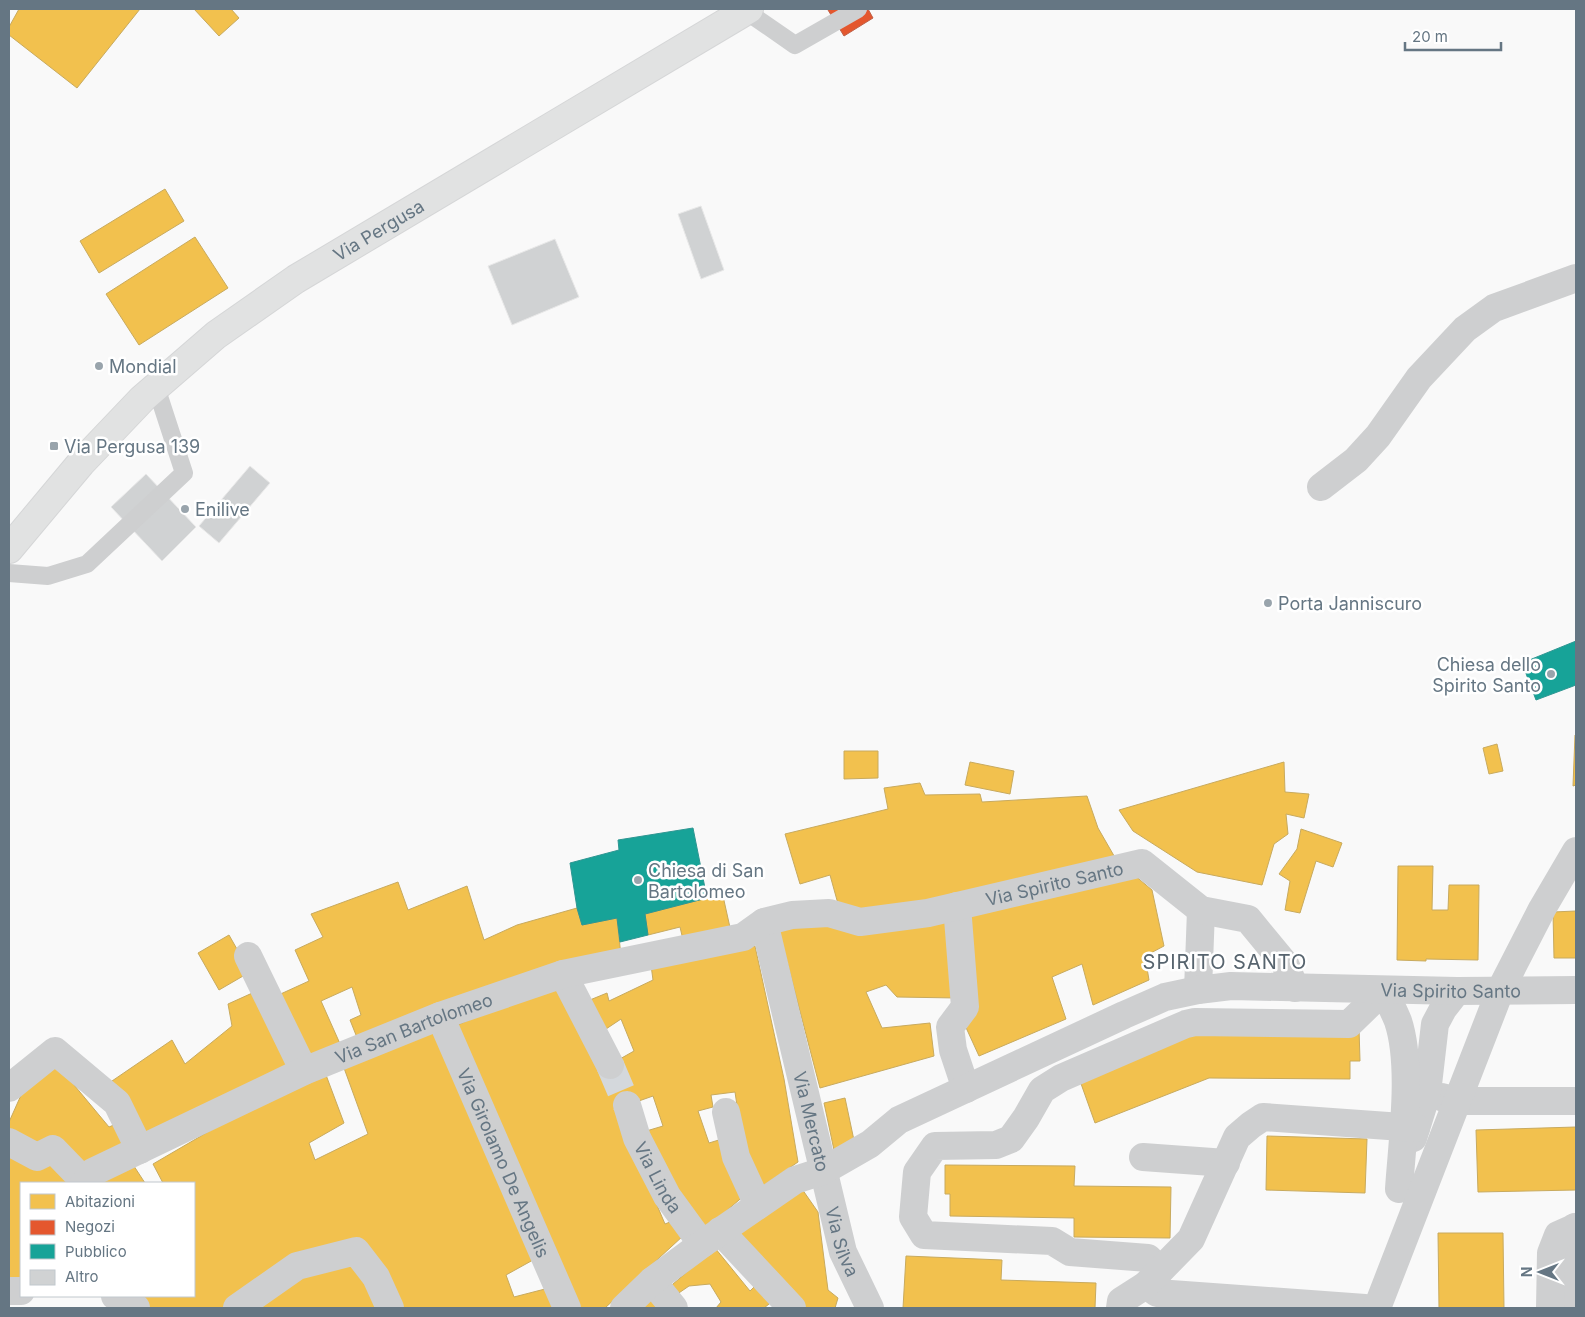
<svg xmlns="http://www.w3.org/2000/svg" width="1585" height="1317" font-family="Inter,sans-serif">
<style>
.homes{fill:#f2c14e;stroke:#c8aa5e}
.shops{fill:#e4572e;stroke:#be6048}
.public{fill:#17a398;stroke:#2e9692}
.building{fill:#d0d2d3;stroke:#e8e8e8}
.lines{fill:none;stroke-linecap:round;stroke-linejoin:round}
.street-tunnel{stroke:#d4d8dc;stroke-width:28;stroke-dasharray:28 14;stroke-linecap:butt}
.secondary-casing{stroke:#d5d6d7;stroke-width:30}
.lane{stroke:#cecfd0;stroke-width:18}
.street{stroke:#cecfd0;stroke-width:28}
.secondary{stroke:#e1e2e2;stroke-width:28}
.poi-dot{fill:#99a4ac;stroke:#fff;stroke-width:2}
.labels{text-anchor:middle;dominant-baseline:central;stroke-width:5;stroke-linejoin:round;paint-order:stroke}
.street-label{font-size:18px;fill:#657683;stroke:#fff}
.poi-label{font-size:18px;fill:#657683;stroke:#fff;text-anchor:start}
.quarter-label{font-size:20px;letter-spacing:1px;fill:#57646e;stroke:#fff}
</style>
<rect width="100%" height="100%" fill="#f9f9f9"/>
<!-- homes -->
<path class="homes" d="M19 9H140L77 88 9 35V27Z
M194 9H231L239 18 219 36Z
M165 189 184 221 99 273 80 241Z
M195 237 228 288 139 345 106 294Z
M1576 734V785L1573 786 1575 735Z
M1497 744 1503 771 1489 774 1483 748Z
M844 751H878V778L844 779Z
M970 762 1014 771 1010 794 965 785Z
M1284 762 1285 792 1309 794 1304 818 1286 814 1288 834 1274 844 1262 885 1197 872 1133 831 1119 810Z
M920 783 925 795 980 794 982 802 1087 796 1098 828 1117 861 929 905 840 911 830 875 800 884 785 834 888 809 884 788Z
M1301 829 1342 843 1333 867 1316 861 1300 913 1285 910 1290 881 1279 874 1297 849Z
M1398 866H1433L1432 910H1448L1449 885H1479L1478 960 1426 959V961L1397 960Z
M1133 874 1152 890 1164 946 1145 956 1149 980 1093 1005 1082 964 1052 977 1066 1019 979 1056 963 1021 968 914Z
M398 882 408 910 467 886 484 940 517 925 577 908 582 925 617 918 621 956 358 1040 350 1020 361 1015 352 987 321 1001 341 1046 308 1059 274 997 309 981 295 950 323 937 311 914Z
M723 896 731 932 684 944 680 927 648 935 645 914 707 898Z
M1576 911V958H1554L1553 912Z
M951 914 956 998 897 997 886 985 866 992 882 1028 930 1023 934 1056 820 1088 779 931 831 918Z
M229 935 250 972 219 990 198 953Z
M755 946 784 1079 798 1162 757 1190 745 1160 735 1092 711 1095 713 1107 698 1111 709 1143 722 1139 746 1194 724 1213 702 1228 643 1132 663 1126 653 1096 616 1109 665 1224 675 1220 684 1235 605 1308H577L453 1027 558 981 604 1068 634 1051 621 1019 603 1031 585 1002 607 993 609 1001 653 980 651 965Z
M259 990 295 1064 141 1139 112 1081 172 1040 185 1064 232 1026 228 1004Z
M435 1026 533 1260 506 1275 514 1297 545 1289 554 1308H402L364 1241 226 1308H144L129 1296H194V1183H163L153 1164 278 1091 326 1075 344 1123 309 1143 315 1160 368 1134 344 1068Z
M1197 1027 1359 1028 1360 1061H1350V1079L1209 1078 1095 1123 1079 1078Z
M55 1062 109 1127 121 1122 130 1142 78 1171 51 1136 43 1149 9 1133V1122L26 1084Z
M845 1098 855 1145 834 1150 824 1103Z
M1576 1127V1190L1478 1192 1476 1130Z
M1267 1136 1367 1139 1365 1193 1266 1190Z
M9 1151 47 1158 76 1183H21V1282L9 1277Z
M130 1160 145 1183H94Z
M945 1165 1075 1166 1074 1186 1171 1187 1170 1238 1074 1237V1218L950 1216V1194H945Z
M802 1189 818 1212 828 1290 838 1298 835 1308H804L736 1236Z
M1438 1233H1503L1504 1308H1439Z
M715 1248 750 1291 760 1281 774 1300 764 1308H716L721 1302 710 1284 689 1286 673 1297 666 1290Z
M906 1256 1002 1260 1001 1280 1096 1283 1095 1308H903Z
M353 1260 382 1308H251L301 1271Z
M656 1292 667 1308H641Z"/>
<!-- shops -->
<path class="shops" d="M829 9H868L873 18 844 36 828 10Z"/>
<!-- public -->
<path class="public" d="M1576 641V685L1536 700 1522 663Z
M693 828 707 898 645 914 648 935 620 942 617 918 582 925 577 908 570 863 619 850 618 840Z"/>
<!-- building -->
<path class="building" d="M701 206 724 270 701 279 678 214Z
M555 239 579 297 512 325 488 266Z
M250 466 270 483 219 543 199 526Z
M146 474 196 527 162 561 111 507Z"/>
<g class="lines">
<!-- street-tunnel -->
<path class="street-tunnel" d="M610 1065 627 1105"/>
<defs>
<g id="secondary">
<path id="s6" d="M9 549 81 463 142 399 216 335 296 279 749 9"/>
</g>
</defs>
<!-- secondary casing -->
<use href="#secondary" class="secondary-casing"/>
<!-- lane -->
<path class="lane" d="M746 11 795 45 858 9
M9 573 48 576 87 564 184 473 156 387"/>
<!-- street -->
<g class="street">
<path d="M1321 487 1356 460 1378 436 1419 378 1465 329 1494 308 1576 278"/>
<path d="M957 906 965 1007 950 1027 953 1050 966 1089"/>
<path id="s1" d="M764 922 843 1252 870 1308"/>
<path d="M248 956 304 1071"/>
<path d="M563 974 610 1065"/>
<path d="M1198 990 1201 910"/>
<path id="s2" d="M440 1016 567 1308"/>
<path d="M9 1088 55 1051 117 1103 140 1150"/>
<path d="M1441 1097 1458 1101H1576"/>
<path id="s3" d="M627 1105 637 1138 667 1196 702 1244"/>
<path d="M726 1112 736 1157 758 1205"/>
<path d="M1413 1138 1427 1093 1435 1024 1443 1009 1457 991"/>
<path d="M9 1142 37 1157 53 1149 84 1181"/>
<path d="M1143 1157 1226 1163"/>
<path id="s4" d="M84 1183 93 1172 304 1071 440 1016 563 974 743 937 764 922 792 915 829 913 860 922 928 913 1142 863 1201 910 1248 919 1285 964 1295 988"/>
<path d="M1575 1227V1308"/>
<path d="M720 1231 792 1308"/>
<path d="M1160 1270 1148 1258 1070 1252 1052 1241 924 1235 913 1217 917 1172 935 1146 996 1145 1011 1139 1026 1118 1042 1090 1061 1078 1186 1024 1195 1022 1349 1024 1384 990C1388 1000 1394 1011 1398 1021 1413 1066 1402 1142 1399 1189"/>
<path d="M652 1281 674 1308"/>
<path d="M1146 1285 1157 1293 1365 1308"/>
<path d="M9 1291H21"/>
<path d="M115 1296 136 1308"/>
<path d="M237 1308 297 1266 356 1251 376 1277 390 1308"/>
<path id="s5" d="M624 1308 652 1281 702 1244 795 1180 823 1171 870 1144 899 1120 1124 1015 1165 997 1198 990 1231 986 1457 991 1576 990"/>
<path d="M1120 1308 1121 1301 1146 1285 1191 1239 1237 1137 1251 1125 1263 1117 1416 1128"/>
<path d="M1377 1308 1500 991 1542 909 1576 851"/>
<path d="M1550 1308 1551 1253 1558 1235 1576 1227"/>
</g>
<!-- secondary -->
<use href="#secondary" class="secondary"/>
</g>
<!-- markers -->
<g class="poi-dot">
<circle cx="99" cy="366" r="5"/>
<rect x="49" y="441" width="10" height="10" rx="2.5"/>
<circle cx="185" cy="509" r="5"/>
<circle cx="1268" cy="603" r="5"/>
<circle cx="1551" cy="674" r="5"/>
<circle cx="638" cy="880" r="5"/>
</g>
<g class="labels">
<!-- street labels -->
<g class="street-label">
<text stroke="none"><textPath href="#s6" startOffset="492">Via Pergusa</textPath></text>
<text stroke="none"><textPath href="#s4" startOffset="1031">Via Spirito Santo</textPath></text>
<text stroke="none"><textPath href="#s5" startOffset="915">Via Spirito Santo</textPath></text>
<text stroke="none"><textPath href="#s4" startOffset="366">Via San Bartolomeo</textPath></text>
<text stroke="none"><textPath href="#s1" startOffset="205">Via Mercato</textPath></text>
<text stroke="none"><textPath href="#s2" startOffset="160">Via Girolamo De Angelis</textPath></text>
<text stroke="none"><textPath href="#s3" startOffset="79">Via Linda</textPath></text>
<text stroke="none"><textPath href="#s1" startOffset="329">Via Silva</textPath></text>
</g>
<!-- poi labels -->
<g class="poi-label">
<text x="109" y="366">Mondial</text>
<text x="64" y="446">Via Pergusa 139</text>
<text x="195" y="509">Enilive</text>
<text x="1278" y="603">Porta Janniscuro</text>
<text x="1541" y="664" text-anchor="end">Chiesa dello<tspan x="1541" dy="21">Spirito Santo</tspan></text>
<text x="648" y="870">Chiesa di San<tspan x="648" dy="21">Bartolomeo</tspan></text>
</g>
<!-- quarter labels -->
<g class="quarter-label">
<text x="1225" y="962">SPIRITO SANTO</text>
</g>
</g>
<!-- border -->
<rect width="1585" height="1317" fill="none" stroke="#657683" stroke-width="20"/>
<!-- legend -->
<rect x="20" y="1182" width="175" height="115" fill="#ffffff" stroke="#c1c8cd"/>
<rect x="30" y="1194" width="25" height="15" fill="#f2c14e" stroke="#c1c8cd"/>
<text x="65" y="1207" font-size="15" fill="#657683">Abitazioni</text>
<rect x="30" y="1220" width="25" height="15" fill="#e4572e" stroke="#c1c8cd"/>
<text x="65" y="1232" font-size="15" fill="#657683">Negozi</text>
<rect x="30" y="1244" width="25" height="15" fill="#17a398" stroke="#c1c8cd"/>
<text x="65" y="1257" font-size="15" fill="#657683">Pubblico</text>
<rect x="30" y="1270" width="25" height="15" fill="#d0d2d3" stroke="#c1c8cd"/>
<text x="65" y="1282" font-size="15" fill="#657683">Altro</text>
<!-- north arrow -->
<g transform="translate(1540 1272) rotate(270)" stroke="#ffffff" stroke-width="4" paint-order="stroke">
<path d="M0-4L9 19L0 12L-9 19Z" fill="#657683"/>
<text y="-8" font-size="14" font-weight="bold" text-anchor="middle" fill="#657683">N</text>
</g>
<!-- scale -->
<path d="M1405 42v8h96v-8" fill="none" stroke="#657683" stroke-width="2.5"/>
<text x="1412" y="42" font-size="15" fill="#657683" stroke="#ffffff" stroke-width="4" paint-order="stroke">20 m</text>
</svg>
